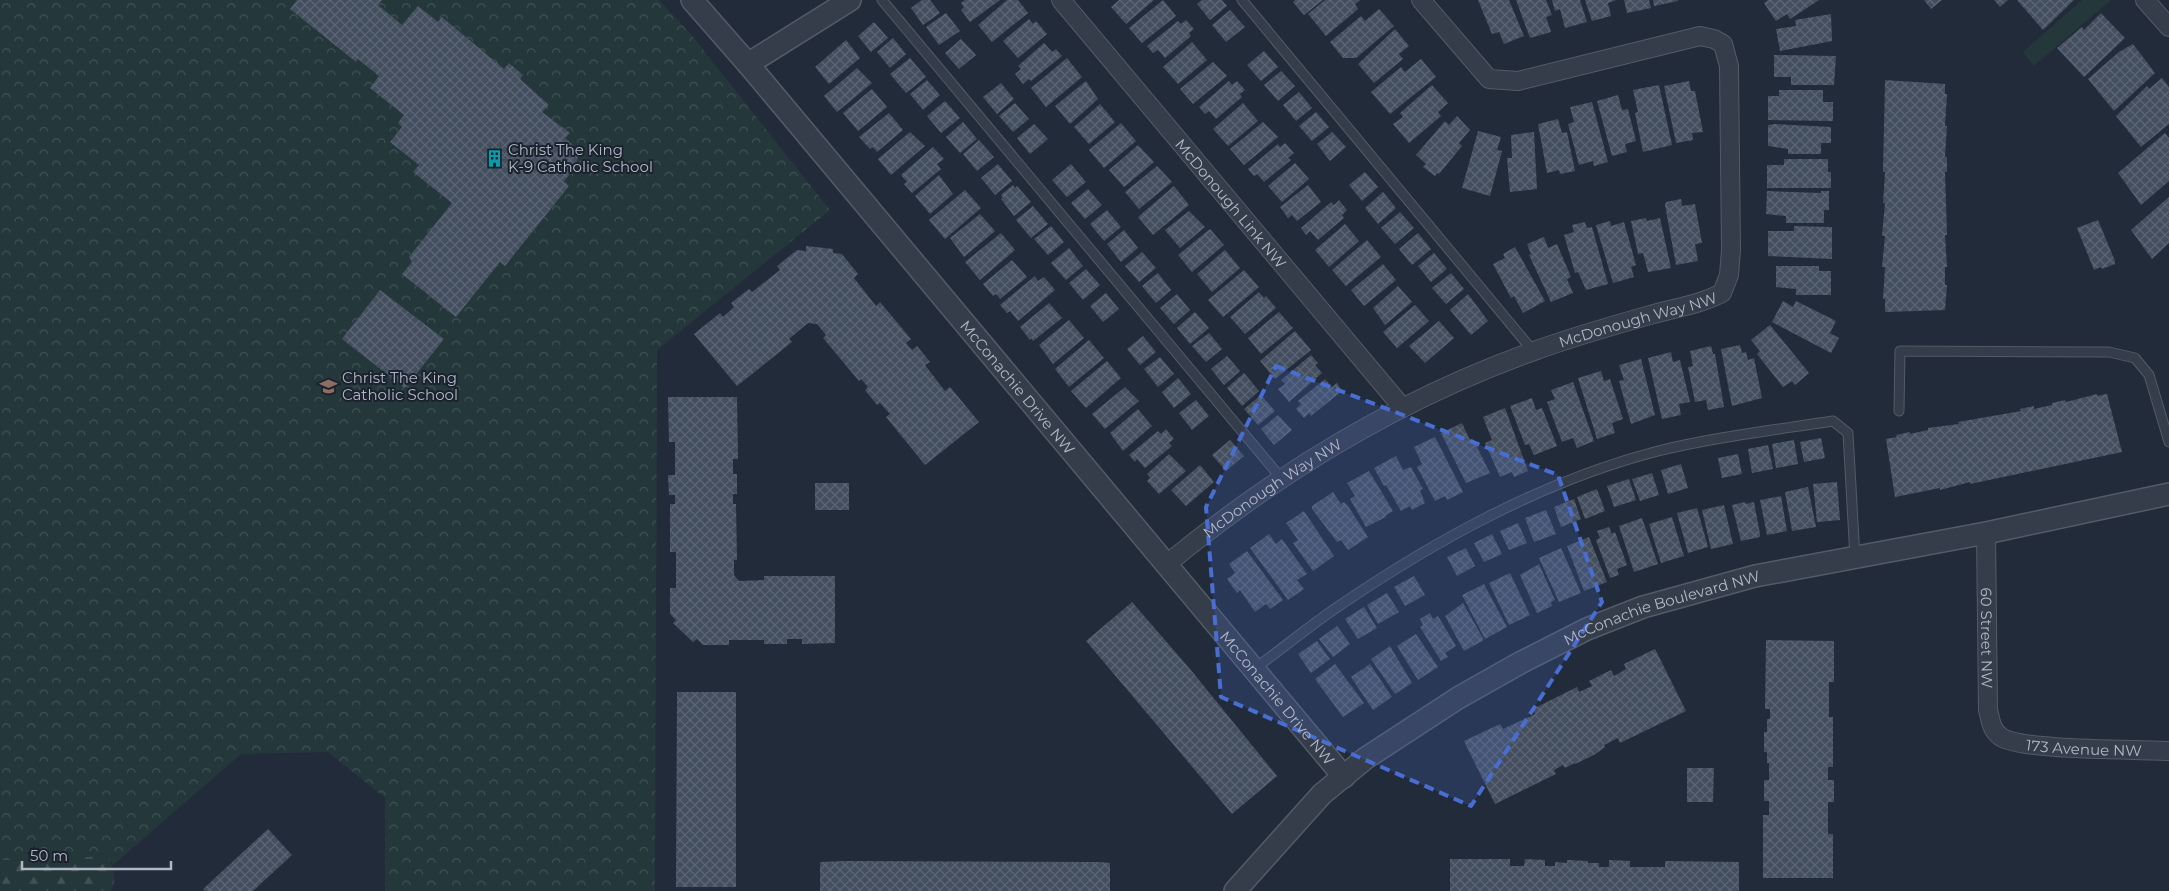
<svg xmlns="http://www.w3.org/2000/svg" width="2169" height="891" font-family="Montserrat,sans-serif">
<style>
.grass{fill:#24373a}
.forest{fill:url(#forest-firs)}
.park{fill:url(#park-crowns)}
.building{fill:url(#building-cross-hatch)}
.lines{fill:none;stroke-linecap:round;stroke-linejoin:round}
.service-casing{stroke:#535b67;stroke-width:11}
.minor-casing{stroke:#535b67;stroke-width:20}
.tertiary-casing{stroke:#535b67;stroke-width:24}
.service{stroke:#363d4a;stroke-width:9}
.minor{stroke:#363d4a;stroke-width:18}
.tertiary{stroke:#363d4a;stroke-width:21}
.marked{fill:#496ed3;fill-opacity:0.2;stroke:#496ed3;stroke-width:4;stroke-dasharray:10 6;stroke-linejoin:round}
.labels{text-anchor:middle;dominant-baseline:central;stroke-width:4;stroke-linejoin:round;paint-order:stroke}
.poi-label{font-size:15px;fill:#b0b8c6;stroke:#1b222e;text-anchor:start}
.street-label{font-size:15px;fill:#b0b8c6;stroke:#1b222e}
</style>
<defs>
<pattern id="forest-firs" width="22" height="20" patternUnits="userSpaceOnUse" patternTransform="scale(1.25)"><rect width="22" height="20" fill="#24373a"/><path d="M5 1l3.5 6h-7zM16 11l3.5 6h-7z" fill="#415255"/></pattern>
<pattern id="park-crowns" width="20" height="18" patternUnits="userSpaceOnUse" patternTransform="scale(1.25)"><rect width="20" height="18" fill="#24373a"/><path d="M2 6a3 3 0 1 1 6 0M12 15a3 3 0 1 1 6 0" fill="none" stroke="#415255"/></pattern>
<pattern id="building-cross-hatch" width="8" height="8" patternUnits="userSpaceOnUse" patternTransform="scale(1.25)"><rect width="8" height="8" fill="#434e5e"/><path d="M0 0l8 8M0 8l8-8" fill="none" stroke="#5c6574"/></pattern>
</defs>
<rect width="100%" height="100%" fill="#222b39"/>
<!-- grass -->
<path class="grass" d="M2082 0H2111L2034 66 2023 52Z"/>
<!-- forest -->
<path class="forest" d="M105 854C113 865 118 877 111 891H0V860H69Z"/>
<!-- park -->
<path class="park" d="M0 0H659L689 32 830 210 657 350 655 891H385V798L328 752 241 754 113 865 105 854 69 860H0Z"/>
<!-- building -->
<path class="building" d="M297 0H382L378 5 402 25 418 6 438 22 442 17 504 69 509 63 523 75 520 79 549 105 542 112 570 133 565 138 572 144 578 155 576 167 564 181 569 186 505 266 500 262 456 317 402 274 412 262 409 257 452 203 413 172 419 165 390 142 402 127 398 123 404 115 370 88 379 76 358 59 356 62 290 9Z
M922 0H930L940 13 923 25 911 8Z
M965 0H1000L970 22 961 10 964 7 961 3Z
M1007 0H1018L1028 13 992 42 978 25Z
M1119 0H1154L1126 24 1111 7Z
M1163 0 1176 16 1142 43 1129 28Z
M1202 0H1222L1227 6 1210 20 1197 4Z
M1295 0H1323L1304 15 1293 2Z
M1325 0H1360L1355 4 1358 9 1326 36 1308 14Z
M1478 0H1509L1524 36 1504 44 1499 32 1492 34Z
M1516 0H1546L1552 15 1546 17 1551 32 1530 38Z
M1552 0H1580L1587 22 1565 28 1560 9 1555 11Z
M1585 0H1616L1608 3 1611 16 1592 21Z
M1624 0H1649L1651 8 1627 13Z
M1653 0H1678V1L1654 6Z
M1768 0H1819L1790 19 1787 14 1776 21 1764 3Z
M1924 0H1942L1931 9Z
M1994 0H2008L2000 7Z
M2017 0H2074L2043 30Z
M1379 9 1394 26 1356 58H1343L1330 42 1361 16 1365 21Z
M1230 10 1245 27 1226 42 1212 25Z
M946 13 960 31 939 45 926 27Z
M2101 13 2125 38 2084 77 2057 48 2082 27 2084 30Z
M1831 14 1832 41 1780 51 1776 29 1796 26 1795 20Z
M1029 19 1033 24 1036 21 1047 34 1018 58 1003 41Z
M1186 20 1194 29 1189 33 1191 36 1165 58 1158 50 1153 53 1147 46 1178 21 1181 24Z
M874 22 888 38 871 52 858 36Z
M1395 29 1409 46 1399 54 1403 59 1374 83 1358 64Z
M893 38 906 54 890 68 877 52Z
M961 39 976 55 959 69 945 53Z
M846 40 860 58 829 84 815 67Z
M1192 42 1207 60 1178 84 1163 67Z
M1044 43 1052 52 1056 49 1062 56 1031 81 1029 79 1023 84 1015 74 1021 69 1018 66Z
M2133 44 2155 73 2114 111 2088 79 2119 52Z
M1264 51 1278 67 1261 81 1247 65Z
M1774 55 1836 56 1834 85H1791V77H1774Z
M910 58 926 77 906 93 890 74Z
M1067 58 1082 77 1046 107 1031 88Z
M1421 59 1436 77 1390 114 1371 92 1401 67 1405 72Z
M1213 62 1227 76 1193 104 1180 89Z
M857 68 872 83 837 112 824 96Z
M1281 71 1295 86 1278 101 1264 85Z
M2162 78 2169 87V124L2141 147 2116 116 2147 86 2149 89Z
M927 80 940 95 923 110 910 94Z
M1885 80 1945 84V94H1947L1945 126H1947L1945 157H1947V172H1945L1947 235H1945L1947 267H1945V285H1947L1945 310 1885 312V299H1883L1885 267H1882L1885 236H1882L1885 203H1883L1885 172H1883Z
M1086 81 1098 99 1070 124 1055 106Z
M1229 81 1232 85 1237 81 1245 90 1240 94 1242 97 1216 119 1209 111 1205 114 1199 107Z
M1689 81 1691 91H1695L1703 132 1692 133 1693 140 1676 143 1664 86Z
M1001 83 1014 99 997 114 983 97Z
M1432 85 1448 103 1438 112 1441 116 1409 143 1393 124 1403 117 1400 113Z
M1659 85 1672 145 1643 152 1635 113 1638 112 1633 90Z
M872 89 887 107 858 131 843 113Z
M1779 90H1823V102H1833V121L1768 120V96H1779Z
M1299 92 1312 108 1296 121 1283 105Z
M1618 95 1622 110 1628 109 1636 141 1625 144 1627 152 1612 156 1597 101Z
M945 101 960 118 941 133 927 116Z
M1592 102 1608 162 1594 166 1593 161 1579 165 1568 124 1574 122 1570 107Z
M1015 103 1029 119 1013 132 999 116Z
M1243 103 1258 121 1228 146 1213 129Z
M1100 104 1115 122 1089 144 1074 127Z
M1316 112 1329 127 1312 141 1299 126Z
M889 113 903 130 877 152 873 147 870 149 859 137Z
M1457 116 1470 130 1459 143 1462 146 1439 174 1437 173 1435 176 1423 167 1426 164 1416 155 1445 121 1449 125Z
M1558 119 1562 133 1567 132 1575 171 1560 174 1559 170 1547 173 1538 124Z
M963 122 977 139 960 153 946 137Z
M1263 122 1278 137 1244 165 1230 149Z
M1121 123 1136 141 1104 168 1089 150Z
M1034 124 1048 139 1030 154 1017 138Z
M1775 124 1831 127V143H1821V154H1788V149L1768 146V125Z
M1478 131 1501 137 1497 150 1502 151 1490 196 1462 188Z
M910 132 925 146 891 175 878 159Z
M1332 132 1346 147 1330 161 1317 144Z
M1534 132 1537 189 1510 192 1507 158H1512L1511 135Z
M2165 133 2169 138V181L2141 205 2118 173Z
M979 140 994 157 977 171 963 154Z
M1285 143 1294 153 1288 158 1291 160 1264 182 1257 174 1254 176 1248 169 1278 144 1280 147Z
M1138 145 1154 162 1124 187 1109 170Z
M933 147 944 159 937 164 941 169 912 193 904 184 907 182 901 175Z
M1784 159H1828V172H1831V188H1767V165H1784Z
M1295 163 1309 179 1282 202 1268 186Z
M998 164 1012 181 995 195 981 178Z
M1071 164 1086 182 1067 197 1052 180Z
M1157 166 1172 182 1139 209 1125 192Z
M1365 172 1378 187 1362 201 1349 185Z
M939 175 953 194 930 214 915 196Z
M1013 185 1015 188 1017 186 1031 202 1014 216 1001 199 1003 198 1001 195Z
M1308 185 1321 202 1297 221 1292 215 1288 218 1280 207Z
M1174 186 1189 205 1153 235 1138 217Z
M1088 189 1102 205 1085 219 1071 203Z
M965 190 981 208 945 239 929 220Z
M1767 191 1821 193V191H1829V210H1824V223H1786V216L1766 214Z
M1383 192 1396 208 1378 224 1365 208Z
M2169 197V243L2152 259 2131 230Z
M1681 199 1682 206 1695 204 1702 243 1695 244 1698 261 1676 265 1665 205 1666 202Z
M1339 200 1347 210 1342 215 1344 218 1318 240 1310 231 1306 235 1301 228 1331 202 1334 205Z
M1033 206 1048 224 1031 238 1016 220Z
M1107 210 1121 227 1104 241 1090 224Z
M1189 211 1205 227 1180 248 1165 230Z
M1400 212 1414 228 1395 244 1381 228Z
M980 214 995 231 964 257 950 238Z
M1646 218 1647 221 1660 218 1671 268 1648 272 1643 253 1638 254 1631 221Z
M2098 220 2115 261V264L2102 269 2101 267 2094 270 2077 228Z
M1610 221 1611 226 1624 222 1636 265 1631 267 1634 277 1613 283 1596 225Z
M1585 222 1587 228 1592 227 1608 284 1586 290 1578 272 1575 273 1564 235 1574 232 1572 225Z
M1345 224 1359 241 1329 267 1315 250Z
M1051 226 1064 242 1048 255 1034 239Z
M1794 226 1832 227V259L1768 256V231H1794Z
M1210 229 1224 245 1192 272 1178 255Z
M1124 230 1138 248 1121 262 1107 244Z
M1001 233 1015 250 980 280 965 262Z
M1418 233 1431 249 1412 265 1399 249Z
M1544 237 1548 248 1557 244 1571 277 1567 279 1573 293 1551 302 1529 255 1531 254 1527 244Z
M1367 240 1381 257 1346 286 1332 270Z
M806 246 833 249V253L842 254 858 274 854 278 876 306 880 302 911 339 906 343 912 350 917 346 930 362 925 365 945 391 950 387 979 422 925 465 886 417 890 414 880 403 877 405 865 390 868 387 861 379 859 381 823 338 826 335 817 324 808 323 789 339 792 342 737 386 694 334 720 313 723 317 734 307 731 303 749 289 752 292 780 270 777 266 797 250 806 251Z
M1515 247 1545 301 1523 313 1514 296 1511 298 1493 264 1505 258 1503 254Z
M1069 248 1083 266 1066 280 1051 263Z
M1225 250 1240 268 1212 292 1197 274Z
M1142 252 1156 268 1139 282 1125 266Z
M1434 253 1447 269 1431 282 1418 266Z
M1012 260 1027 277 1000 299 996 294 993 296 983 284Z
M1383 264 1396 280 1364 306 1351 290Z
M1776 266H1819V271H1831V295H1796V289L1776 287Z
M1086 269 1100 285 1083 300 1069 283Z
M1244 270 1259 287 1223 317 1208 300Z
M1158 273 1171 290 1156 303 1142 286Z
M1451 273 1464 289 1446 304 1432 288Z
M1035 276 1038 281 1044 277 1055 290 1018 321 1010 311 1007 313 1000 305Z
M1398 286 1412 302 1385 325 1373 308Z
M380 290 444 339 405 388 342 339Z
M1259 292 1264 298 1266 296 1276 308 1245 334 1230 317Z
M1106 293 1119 309 1103 322 1090 306Z
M1177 294 1190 310 1174 324 1160 308Z
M1468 294 1488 321 1471 335 1450 310Z
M1783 301 1793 307 1796 301 1836 321 1830 333 1839 338 1831 353 1772 322Z
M1049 303 1062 318 1033 341 1031 338 1030 340 1020 327Z
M1415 305 1429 321 1397 348 1383 332Z
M1195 312 1209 328 1190 344 1177 328Z
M1279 312 1293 328 1261 354 1248 338Z
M1069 320 1084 338 1053 364 1039 345Z
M1439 321 1454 338 1425 363 1409 346Z
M1770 325 1809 373 1795 385 1792 381 1783 387 1757 354 1760 351 1751 340Z
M1295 331 1311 350 1275 379 1260 361Z
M1209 333 1222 349 1206 362 1192 346Z
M1143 336 1156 352 1140 365 1127 349Z
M1089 340 1104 358 1069 387 1055 369Z
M1740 345 1742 353 1746 352 1748 360 1754 358 1762 398 1732 406 1721 349Z
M1711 346 1713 354H1715L1724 407 1708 410 1706 400 1695 402 1688 367 1693 366 1690 351Z
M1671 352 1673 362 1680 360 1690 402 1679 404 1681 415 1662 419 1648 358Z
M1311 355 1318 363 1315 365 1322 373 1289 402 1278 389 1285 384 1281 380Z
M1227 356 1240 371 1224 385 1211 369Z
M1160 357 1174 374 1158 387 1144 369Z
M1641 359 1655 415 1631 424 1619 381 1624 380 1619 365Z
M1107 361 1121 378 1086 408 1071 391Z
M1601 371 1604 381 1610 379 1623 419 1612 423 1615 433 1597 439 1578 378Z
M1244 373 1259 391 1242 406 1227 388Z
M1178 378 1191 394 1174 408 1162 392Z
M1325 379 1332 387 1337 383 1342 391 1311 416 1309 413 1304 418 1296 409 1301 404 1298 401Z
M1573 382 1594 441 1577 448 1573 438 1562 442 1547 402 1555 399 1551 390Z
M1125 387 1139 401 1105 429 1092 414Z
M2097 394V396L2107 394 2122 452 1970 484V482L1940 490V488L1895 497 1886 439 1897 437 1896 435 1910 432V434L1928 430V428L1959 424 1958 422 2021 411 2020 409 2034 406V409L2052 405V403L2065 400 2066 402Z
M1261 395 1275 411 1258 425 1244 409Z
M668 397H737L738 459H733V474H737V494H733V504H736L737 560H734V575L739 581 764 580V576H835V643L802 644V639H787V644H764V640H729V645H703L697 639 693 642 673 623 676 620 670 614V588H676V552H670V504H675V495H669L668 475H675V442H669Z
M1532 398 1536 410 1542 408 1557 446 1534 455 1529 444 1525 445 1510 406Z
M1196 400 1209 416 1192 430 1179 413Z
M1505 408 1528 471 1514 477 1512 472 1500 477 1485 443 1492 440 1483 417Z
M1138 409 1152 426 1123 451 1110 433Z
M1278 415 1292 430 1274 445 1261 429Z
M1462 423 1470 440 1473 439 1490 473 1466 483 1441 433Z
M1166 429 1174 439 1169 443 1172 446 1145 468 1137 459 1135 462 1129 455 1158 431 1161 434Z
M1435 437 1463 492 1447 500 1445 496 1435 501 1417 467 1422 464 1414 447Z
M1821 438 1825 458 1804 462 1800 442Z
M1230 440 1244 456 1226 471 1212 455Z
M1794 440 1798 464 1776 468 1772 444Z
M1768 445 1773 469 1752 473 1748 449Z
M1169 454 1186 471 1159 494 1147 481 1150 478 1147 474Z
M1738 454 1742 474 1722 478 1718 458Z
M1396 456 1403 470 1411 467 1423 489 1420 490 1425 503 1412 510 1410 506 1401 511 1386 485 1384 486 1374 468Z
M1681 464 1688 488 1668 494 1661 470Z
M1200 465 1214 482 1186 506 1171 490Z
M1369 471 1393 511 1385 516 1386 517 1366 527 1350 499 1355 496 1347 483Z
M1652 473 1659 495 1640 501 1632 479Z
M1629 479 1636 500 1614 507 1607 486Z
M1837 482 1840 520 1817 522 1813 484Z
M815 483H849V510H815Z
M1808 487 1816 527 1792 531 1785 492Z
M1597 489 1605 511 1585 519 1577 497Z
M1333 492 1341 504 1344 502 1348 506 1368 537 1348 550 1341 540 1337 542 1312 509V506Z
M1781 496 1787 531 1767 535 1760 500Z
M1574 499 1581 519 1561 527 1554 507Z
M1745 502 1746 504 1754 502 1760 534V537L1741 541 1732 505Z
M1724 505 1733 544 1711 549 1702 510Z
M1697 508 1708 547 1688 553 1677 513Z
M1546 510 1556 534 1534 542 1525 518Z
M1304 511 1334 556 1313 571 1293 543 1298 540 1286 523Z
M1672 517 1684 556 1661 563 1649 524Z
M1642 518 1658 564 1634 572 1619 526Z
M1518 523 1527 543 1509 550 1500 531Z
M1609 527 1612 534 1615 532 1627 565 1617 569 1619 575 1610 578 1596 540 1600 538 1597 531Z
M1269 534 1276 544 1282 539 1307 574 1297 580 1304 589 1288 600 1250 548Z
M1492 534 1502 554 1484 562 1474 543Z
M1589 537 1607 582 1584 591 1567 546Z
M1466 548 1475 566 1457 576 1447 557Z
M1561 548 1581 593 1559 602 1539 558Z
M1247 551 1283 600 1270 609 1266 604 1255 612 1240 590 1237 593 1227 579 1235 573 1229 564Z
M1539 564 1555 600 1551 602 1552 606 1537 613 1520 575Z
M1510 573 1530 615 1509 625 1489 583Z
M1414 576 1425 595 1405 606 1394 587Z
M1484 584 1507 627 1485 639 1462 595Z
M1387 593 1399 612 1378 624 1367 605Z
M1132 602 1190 669 1277 776 1232 814 1086 641Z
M1463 603 1484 640 1464 651 1445 616Z
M1364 607 1377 628 1358 639 1345 619Z
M1430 613 1433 619 1438 616 1456 646 1445 653 1448 657 1441 661 1420 627 1423 625 1420 619Z
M1337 626 1350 644 1333 657 1319 639Z
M1416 634 1438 667 1418 680 1397 646Z
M1766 640 1834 641V682H1829V717H1833V767H1828V780H1834V802H1828V834H1833V878H1763V815H1769V801H1764V780H1769V763H1767V752H1764V732H1767V719H1770V709H1765Z
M1317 641 1330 659 1311 673 1298 654Z
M1390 646 1412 683 1395 694 1371 659Z
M1655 649 1686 711 1620 743 1618 738 1604 745 1605 747 1594 755 1575 764V763L1565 768 1563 765 1554 770 1556 774 1495 804 1464 741 1500 724 1503 729 1535 714 1533 709 1577 687 1579 692 1592 686 1589 681 1611 670 1614 676 1626 669 1624 664Z
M1335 664 1364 703 1343 717 1315 679Z
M1370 664 1392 697 1373 710 1351 677Z
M677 692H736V887H676Z
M1687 768H1714L1713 802H1687Z
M268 829 292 855 253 891H205L203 889Z
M1450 859H1510V866H1524L1525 859 1545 860V866H1555V862L1567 863V860L1588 861V863H1599V867H1609V860L1630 861V867H1665V861L1739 862V891H1450Z
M844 861 1099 862 1110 863V891H820V862Z"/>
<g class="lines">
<defs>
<path id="service" d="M882 0 1281 478
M1242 0 1533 351
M1899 411 1900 351 2109 352 2135 358 2149 375 2169 442
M1254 669C1282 649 1308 627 1336 608 1434 541 1542 481 1658 451 1715 437 1775 430 1833 421L1848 433 1855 558"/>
<g id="minor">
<path id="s1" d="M1061 0 1402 407"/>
<path d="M2145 0 2169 27"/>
<path id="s2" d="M1986 533 1988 710C1991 721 1991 730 2001 737 2022 751 2138 749 2169 751"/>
<path id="s3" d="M1167 564C1277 473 1400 399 1534 351 1572 337 1611 326 1650 315 1674 308 1699 305 1722 293L1729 275 1731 250 1729 66 1723 44 1714 39 1700 36 1518 81 1489 79 1421 0"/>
</g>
<g id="tertiary">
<path id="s4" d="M692 0 748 64 1344 777"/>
<path d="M748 64 850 0"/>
<path id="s5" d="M1235 891 1322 794 1366 758 1458 698 1520 663 1587 629 1643 607 1755 576 1986 533 2169 494"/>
</g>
</defs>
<!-- service casing -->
<use href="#service" class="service-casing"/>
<!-- minor casing -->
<use href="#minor" class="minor-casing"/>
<!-- tertiary casing -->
<use href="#tertiary" class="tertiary-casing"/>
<!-- service -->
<use href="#service" class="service"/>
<!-- minor -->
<use href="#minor" class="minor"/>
<!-- tertiary -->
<use href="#tertiary" class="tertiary"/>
</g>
<!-- marked area -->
<path class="marked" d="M1276 366 1558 475 1602 602 1471 806 1221 697 1206 507Z"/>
<!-- icons -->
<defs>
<symbol id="building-bare" viewBox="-9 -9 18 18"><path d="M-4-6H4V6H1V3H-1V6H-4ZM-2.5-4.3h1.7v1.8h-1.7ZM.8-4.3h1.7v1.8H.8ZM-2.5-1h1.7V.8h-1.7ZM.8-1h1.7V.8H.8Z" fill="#0f9aa8" stroke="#1b222e" stroke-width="2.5" paint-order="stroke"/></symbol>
<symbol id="school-bare" viewBox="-9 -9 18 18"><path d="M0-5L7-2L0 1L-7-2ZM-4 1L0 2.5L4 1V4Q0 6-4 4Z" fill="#8d6e63" stroke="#1b222e" stroke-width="2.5" paint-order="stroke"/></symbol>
</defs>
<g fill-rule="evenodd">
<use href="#building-bare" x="482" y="146" width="25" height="25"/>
<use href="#school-bare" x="316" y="374" width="25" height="25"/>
</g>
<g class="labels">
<!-- poi labels -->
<g class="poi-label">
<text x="508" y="149">Christ The King<tspan x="508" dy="17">K-9 Catholic School</tspan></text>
<text x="342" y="377">Christ The King<tspan x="342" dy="17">Catholic School</tspan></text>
</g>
<!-- street labels -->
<g class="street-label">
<text stroke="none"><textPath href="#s1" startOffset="265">McDonough Link NW</textPath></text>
<text stroke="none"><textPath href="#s3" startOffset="535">McDonough Way NW</textPath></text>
<text stroke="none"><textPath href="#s4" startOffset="506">McConachie Drive NW</textPath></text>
<text stroke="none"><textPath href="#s3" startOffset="130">McDonough Way NW</textPath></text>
<text stroke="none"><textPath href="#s5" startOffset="521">McConachie Boulevard NW</textPath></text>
<text stroke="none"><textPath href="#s2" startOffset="105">60 Street NW</textPath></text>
<text stroke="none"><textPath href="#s4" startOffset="911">McConachie Drive NW</textPath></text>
<text stroke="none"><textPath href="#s2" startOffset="292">173 Avenue NW</textPath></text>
</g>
</g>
<!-- scale -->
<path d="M22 861v8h149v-8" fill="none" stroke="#b0b8c6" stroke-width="2.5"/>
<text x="30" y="861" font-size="15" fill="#b0b8c6" stroke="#1b222e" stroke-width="4" paint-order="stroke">50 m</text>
</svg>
